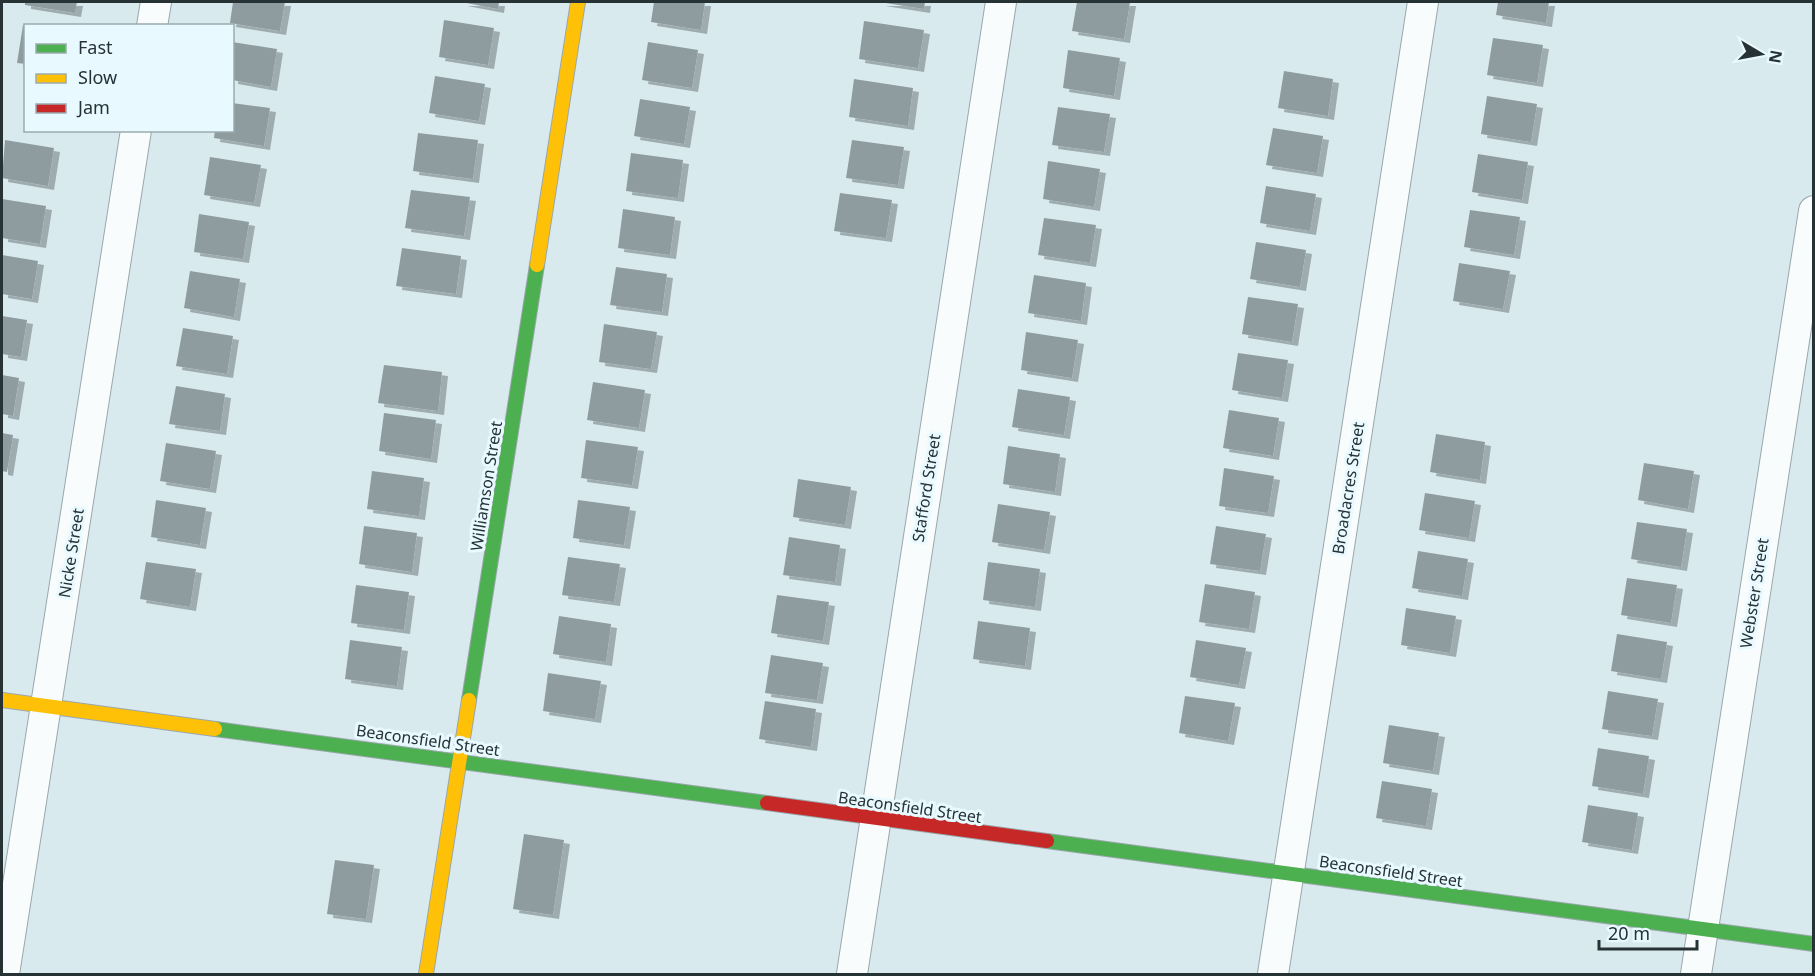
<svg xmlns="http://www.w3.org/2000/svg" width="1815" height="976" font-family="'Noto Sans',sans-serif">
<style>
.building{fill:#8f9c9f;filter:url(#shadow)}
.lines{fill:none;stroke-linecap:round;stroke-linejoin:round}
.street-casing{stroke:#9aa7ab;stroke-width:32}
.fast-casing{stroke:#9aa7ab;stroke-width:16}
.slow-casing{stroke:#9aa7ab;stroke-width:16}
.jam-casing{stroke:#9aa7ab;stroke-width:16}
.street{stroke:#f9fcfd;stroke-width:30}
.fast{stroke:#4caf50;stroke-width:14}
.slow{stroke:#ffc107;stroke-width:14}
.jam{stroke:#c62828;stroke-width:14}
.labels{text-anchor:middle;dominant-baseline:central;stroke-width:6;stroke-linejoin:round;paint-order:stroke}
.street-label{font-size:16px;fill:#273235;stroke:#e8faff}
</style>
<defs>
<filter id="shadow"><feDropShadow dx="6" dy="4" stdDeviation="0" flood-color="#0004"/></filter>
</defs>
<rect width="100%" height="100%" fill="#d9eaef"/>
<!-- building -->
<path class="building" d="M25 2H77L75 13 25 5Z
M233 2H285L280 31 230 23Z
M461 2H499L498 9Z
M654 2H705L701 30 651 22Z
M879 2H925L924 9Z
M1077 2H1130L1124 39 1072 31Z
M1498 2H1549L1546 23 1496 15Z
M444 20 494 28 488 65 439 57Z
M864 21 924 30 918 68 859 59Z
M23 25 26 26V64L17 63Z
M1493 38 1543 45 1537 83 1487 75Z
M232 42 277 49 271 87 232 80Z
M648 42 698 50 692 88 642 80Z
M1068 50 1120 58 1114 96 1063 88Z
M1284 71 1333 79 1328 116 1278 108Z
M435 76 485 84 479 121 429 113Z
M854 79 913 88 908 126 849 117Z
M1487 96 1537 104 1531 142 1481 134Z
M640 99 690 107 684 144 634 136Z
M232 103 270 108 264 146 214 138 215 130H232Z
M1058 107 1110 114 1104 152 1052 145Z
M1273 128 1323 136 1317 173 1266 165Z
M418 133 478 140 473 179 413 171Z
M5 140 54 148 48 186 2 178Z
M852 140 904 147 898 185 846 178Z
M631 153 683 160 678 198 626 191Z
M1478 154 1528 162 1522 200 1472 192Z
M210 157 261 165 254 203 204 195Z
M1048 161 1100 169 1094 207 1043 199Z
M1266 186 1316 194 1310 231 1260 223Z
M411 190 470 197 464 236 405 228Z
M840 193 892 200 886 238 834 231Z
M2 199 46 206 40 244 2 238Z
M623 209 675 217 670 255 618 248Z
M1470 210 1520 217 1514 255 1464 247Z
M199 214 249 222 243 259 194 252Z
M1044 218 1096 225 1090 263 1038 255Z
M1256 242 1306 250 1300 287 1250 279Z
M402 248 461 256 456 294 396 286Z
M2 255 38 261 32 299 2 294Z
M1459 263 1510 271 1503 309 1453 301Z
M616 267 667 274 662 312 610 305Z
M190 271 240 279 234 317 184 308Z
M1034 275 1086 283 1081 321 1028 313Z
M1248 297 1298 304 1292 342 1242 334Z
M2 316 27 320 21 357 2 354Z
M604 324 657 332 651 369 599 362Z
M183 328 233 336 227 374 176 366Z
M1026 332 1078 340 1072 378 1021 370Z
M1238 353 1288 360 1282 398 1232 390Z
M384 365 442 372 438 411 378 403Z
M2 375 19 378 13 416 2 414Z
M593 382 645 390 639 428 587 420Z
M176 386 225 394 220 431 169 424Z
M1018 389 1070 397 1064 435 1012 427Z
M1229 410 1279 418 1273 456 1223 448Z
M384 413 436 420 431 459 379 451Z
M2 433 13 435 7 472 2 471Z
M1436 434 1485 442 1480 480 1430 472Z
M586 440 638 447 632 485 581 478Z
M166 443 216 451 210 489 160 481Z
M1008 446 1060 454 1055 492 1003 484Z
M1644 463 1694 471 1688 509 1638 500Z
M1224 468 1274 476 1268 513 1219 506Z
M372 471 424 478 419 516 367 509Z
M798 479 851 487 845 525 793 517Z
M1425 493 1475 501 1469 538 1419 530Z
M156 500 206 508 200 545 151 537Z
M578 500 630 507 624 545 573 538Z
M998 504 1050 512 1044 550 992 542Z
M1637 522 1687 529 1681 567 1631 559Z
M364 526 417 533 412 572 359 564Z
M1216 526 1266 534 1260 571 1210 564Z
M789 537 840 545 835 582 783 575Z
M1418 551 1468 559 1462 596 1412 588Z
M568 557 620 564 614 602 562 595Z
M146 562 196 569 190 607 140 599Z
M988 562 1040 569 1035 607 983 600Z
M1627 578 1677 585 1671 623 1621 615Z
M1205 584 1255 592 1249 629 1199 622Z
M356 585 409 592 404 630 351 623Z
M777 595 829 602 823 641 771 633Z
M1406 608 1456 616 1450 653 1401 645Z
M559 616 611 624 606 662 553 654Z
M978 621 1030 628 1025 666 973 659Z
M1617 634 1667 642 1661 679 1611 671Z
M350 640 402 647 397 686 345 679Z
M1196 640 1246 648 1239 685 1190 677Z
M771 655 823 663 817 700 765 693Z
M548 673 601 681 595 719 543 711Z
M1608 691 1658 699 1652 736 1602 729Z
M1185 696 1235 703 1228 741 1179 733Z
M765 701 816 709 811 747 759 739Z
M1389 725 1439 733 1433 771 1383 763Z
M1598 748 1649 756 1643 794 1592 786Z
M1382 781 1432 789 1426 826 1376 818Z
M1588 805 1638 813 1632 850 1582 842Z
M524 834 564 840 553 915 513 909Z
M335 860 374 865 366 919 327 914Z"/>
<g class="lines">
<defs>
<path id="street" d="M152 26 156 2
M4 974 136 130
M852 974 1001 2
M1273 974 1423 2
M1696 974 1814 211"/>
<path id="fast" d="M469 700 537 265
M215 729 767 803
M1047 841 1814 944"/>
<path id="slow" d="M537 265 578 2
M2 700 215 729
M426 974 469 700"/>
<path id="jam" d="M767 803 1047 841"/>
</defs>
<!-- street casing -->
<use href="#street" class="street-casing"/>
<!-- fast casing -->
<use href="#fast" class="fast-casing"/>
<!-- slow casing -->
<use href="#slow" class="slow-casing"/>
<!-- jam casing -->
<use href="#jam" class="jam-casing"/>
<!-- street -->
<use href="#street" class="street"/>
<!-- fast -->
<use href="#fast" class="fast"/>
<!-- slow -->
<use href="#slow" class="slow"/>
<!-- jam -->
<use href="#jam" class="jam"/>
</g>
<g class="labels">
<!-- street labels -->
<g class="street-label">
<text transform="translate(486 486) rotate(-81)">Williamson Street</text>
<text transform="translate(926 488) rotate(-81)">Stafford Street</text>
<text transform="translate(1348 488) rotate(-81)">Broadacres Street</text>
<text transform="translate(71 553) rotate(-81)">Nicke Street</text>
<text transform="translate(1754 593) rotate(-81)">Webster Street</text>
<text transform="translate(428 740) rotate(8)">Beaconsfield Street</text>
<text transform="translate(910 807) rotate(8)">Beaconsfield Street</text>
<text transform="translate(1391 871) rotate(8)">Beaconsfield Street</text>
</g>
</g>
<!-- border -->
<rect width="1815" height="976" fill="none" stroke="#273235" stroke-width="6"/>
<!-- legend -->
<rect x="24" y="24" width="210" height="108" fill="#e8faff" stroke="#9baaae" stroke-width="1.5"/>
<rect x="36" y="44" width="30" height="9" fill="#4caf50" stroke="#9baaae" stroke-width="1.5"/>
<text x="78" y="54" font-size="18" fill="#273235">Fast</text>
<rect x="36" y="74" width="30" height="9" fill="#ffc107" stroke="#9baaae" stroke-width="1.5"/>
<text x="78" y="84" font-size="18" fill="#273235">Slow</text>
<rect x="36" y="104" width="30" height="9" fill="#c62828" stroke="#9baaae" stroke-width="1.5"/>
<text x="78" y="114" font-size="18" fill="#273235">Jam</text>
<!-- north arrow -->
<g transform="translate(1761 54) rotate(100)" stroke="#e8faff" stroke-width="4.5" paint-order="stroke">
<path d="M0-4.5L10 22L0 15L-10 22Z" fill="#273235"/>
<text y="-9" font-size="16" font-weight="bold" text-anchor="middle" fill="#273235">N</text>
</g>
<!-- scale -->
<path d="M1599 940v9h98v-9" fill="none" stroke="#273235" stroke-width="3"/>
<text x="1608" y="940" font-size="18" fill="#273235" stroke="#e8faff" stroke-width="4.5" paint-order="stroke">20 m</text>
</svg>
